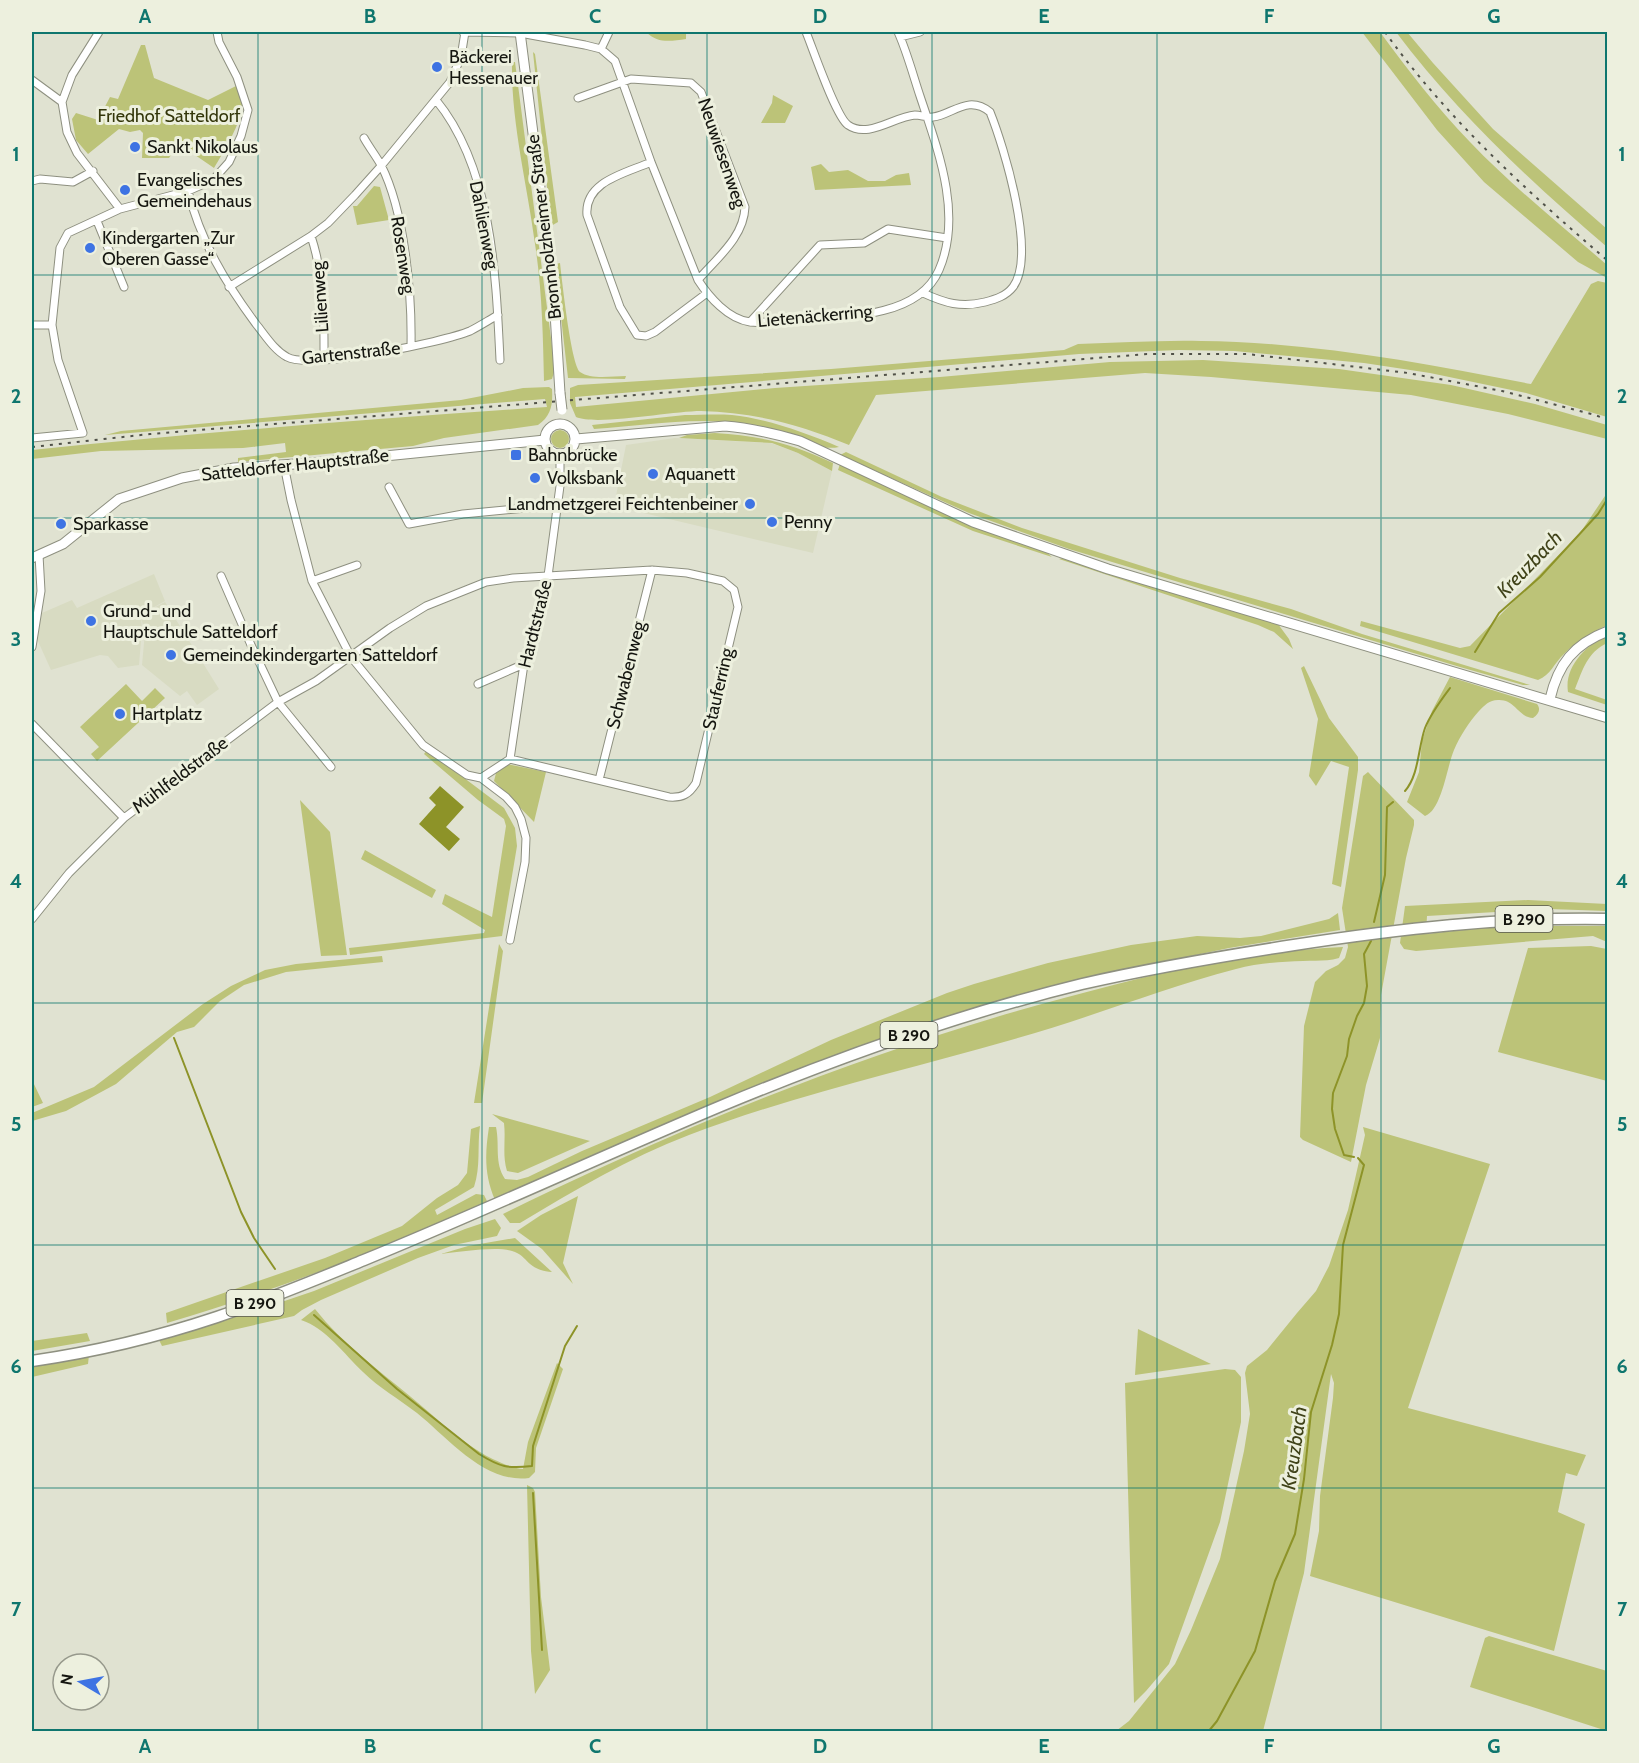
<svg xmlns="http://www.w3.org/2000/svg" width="1639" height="1763" font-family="Cabin,sans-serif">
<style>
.built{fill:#d8dbc2}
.green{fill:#bcc378}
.water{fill:#8d9328}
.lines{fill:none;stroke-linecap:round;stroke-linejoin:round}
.stream{stroke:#8d9328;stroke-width:2}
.minor-casing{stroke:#8e9080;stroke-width:9}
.tertiary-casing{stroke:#8e9080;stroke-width:11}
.primary-casing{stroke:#8e9080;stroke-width:13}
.minor{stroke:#fff;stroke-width:7}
.tertiary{stroke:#fff;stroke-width:9}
.primary{stroke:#fff;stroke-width:10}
.rail{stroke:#515249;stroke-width:2;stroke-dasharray:3 6;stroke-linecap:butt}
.tertiary-bridge-casing{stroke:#8e9080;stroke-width:11;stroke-linecap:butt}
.tertiary-bridge{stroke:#fff;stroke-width:9}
.grid{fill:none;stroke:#0f766e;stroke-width:1.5;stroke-opacity:0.55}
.poi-dot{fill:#3e73e3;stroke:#edf0de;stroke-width:2}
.labels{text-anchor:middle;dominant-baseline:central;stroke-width:6;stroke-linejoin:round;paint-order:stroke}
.shield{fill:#edf0de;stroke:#56574e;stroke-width:1.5}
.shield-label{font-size:16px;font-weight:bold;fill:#151610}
.poi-label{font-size:18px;fill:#151610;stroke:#edf0de;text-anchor:start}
.park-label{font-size:18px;fill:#33360a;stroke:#edf0de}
.street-label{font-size:18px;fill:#151610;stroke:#edf0de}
.water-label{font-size:20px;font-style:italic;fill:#404319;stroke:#edf0de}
.neatline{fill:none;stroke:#0f766e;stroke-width:2}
.grid-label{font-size:20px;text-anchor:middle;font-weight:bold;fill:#0f766e}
</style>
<rect width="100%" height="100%" fill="#e0e2d1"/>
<!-- built -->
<path class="built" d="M675 438 771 443 798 453 832 471 813 553 614 506 626 445Z
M154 574 165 601 140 615 165 602 219 689 197 705 187 691 180 696 142 665 145 632 141 618 142 629 139 665 118 668 108 656 100 655 51 670 37 639 42 613 72 600 77 608Z"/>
<!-- green -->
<path class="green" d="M646 32H686V39C671 41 658 44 646 32Z
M1362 32H1380C1408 70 1437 108 1470 142 1513 187 1561 225 1607 265V278L1578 262 1484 182 1437 130Z
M1396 32H1407L1433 63 1493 129 1607 229V247C1530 181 1457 113 1396 32Z
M141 45H145L154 78 208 100 236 86C238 91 242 99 242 105 242 122 223 153 214 168L179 144 169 158H142L143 133 140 130 130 132 119 129 88 154 76 140 72 119 76 113 98 120 110 97 118 99Z
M533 52 535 54 558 222 551 226Z
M512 62H515L555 369 552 379 544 381C543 335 542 289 535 244 527 183 511 123 512 62Z
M773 95 793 106 785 123H761L772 103Z
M821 164 829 172 848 170 868 181H885L896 175 909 173 911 185 815 190 811 167Z
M374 186 380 187 389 220 357 225 353 206H357Z
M560 263C562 280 571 364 580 372 591 380 613 376 626 376L625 379 568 378 555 264Z
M1598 281 1607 283V417L1526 393 1430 373 1364 363 1234 351 1179 350 1079 354 575 397 576 407 775 388 940 377 1110 362 1203 360 1339 369 1451 385 1535 404 1607 425V439L1508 414 1411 395 1211 377 1145 373 876 395 849 445C801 425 753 412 701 411 672 411 597 426 576 417L570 403V388L578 385 831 369 1064 350 1078 344C1119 343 1160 340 1201 341 1312 342 1423 363 1531 384L1591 284Z
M549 387 552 389C553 405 551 416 538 425L444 438 413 446 238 462V458L286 452 285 443 243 448 101 451 32 459V450C203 432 375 419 547 407L545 399 105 435 121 431 461 400 523 388Z
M685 415C700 415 716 414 732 415 768 419 806 433 839 447 812 453 761 425 728 422 684 418 638 426 594 429L592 425Z
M551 439a9 9 0 1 1 18 0a9 9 0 1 1-18 0Z
M715 433C760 436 791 443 833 463L832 471 798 453 772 443 679 438 687 435Z
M846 452 942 497 1022 528 1180 578 1291 609 1362 634 1530 685H1523L1460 667 1069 549 969 513 840 455Z
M840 464 1046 552 1052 557 973 531 838 470Z
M1607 493V625C1591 633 1577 641 1564 654 1554 663 1551 675 1538 680L1360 626 1361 621 1460 648 1470 646 1580 533Z
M1066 557 1278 624 1289 639 1293 649 1274 632 1258 625 1059 559Z
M1607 635V643C1587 653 1583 669 1575 689L1607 700V705L1568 692C1564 667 1586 645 1607 635Z
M1304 666 1329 718 1358 757V770L1341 887 1332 884 1349 767 1331 761 1316 786 1309 776 1318 719 1301 668Z
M1450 677 1537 704C1541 709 1539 714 1533 718 1518 717 1515 699 1498 700 1489 700 1485 705 1479 711 1469 722 1460 736 1454 750 1447 766 1442 810 1425 816L1407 802 1419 772 1422 741 1432 711Z
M126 684 142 701 155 688 165 698 97 761 91 754 99 747 80 727Z
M427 750 504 808 515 828 517 846 502 936 350 955 349 948 484 933 485 930 442 904 445 894 492 917 506 826 504 819 478 800 424 754Z
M507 764 546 772 534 822 494 781 496 773Z
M1368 772 1414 820V825L1406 858 1381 995 1380 1038 1366 1085 1351 1162 1303 1140 1300 1137 1304 1026 1315 982 1326 971 1338 965 1345 958 1348 947 1342 908 1363 776Z
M300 800 330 832 347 955 321 956Z
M365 850 436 890 432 898 361 859Z
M1528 900 1607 904V911L1549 909 1427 916 1426 934 1497 926H1607V942L1593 936 1416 951 1404 949 1400 943 1405 906Z
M1338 913 1340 930 1229 948 1120 971 779 1077 664 1124 495 1200C484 1175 485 1153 489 1127H496C500 1146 494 1162 505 1179L517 1180 528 1177 582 1151 710 1097 831 1040 947 993 974 984 1048 963 1131 945 1197 936 1240 938 1261 936 1329 919Z
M499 944 503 951 482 1103H474Z
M1591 946 1607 949V1081L1498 1052 1528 948Z
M1343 947 1339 958C1327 962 1316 960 1303 961 1280 962 1258 963 1236 969 1160 989 1087 1019 1011 1040 903 1071 794 1095 689 1135 629 1158 575 1190 520 1223H510L503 1214C559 1186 615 1161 672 1136 799 1081 929 1034 1064 998 1155 973 1248 951 1343 947Z
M382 956 383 962 286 972 244 985 220 1001 194 1027 177 1032 116 1084 66 1111 32 1121V1113L94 1087 203 1004 231 986 265 970 296 964Z
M32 1080 43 1103 32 1107Z
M492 1114 590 1141 518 1173 507 1171C502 1155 506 1140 504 1123Z
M480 1126C477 1147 481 1166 474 1187L435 1210 437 1215 476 1194 484 1195 487 1201 473 1211C372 1252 272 1292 167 1323L166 1313 325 1258 402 1226 437 1198 458 1185 467 1173 471 1129Z
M1363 1127 1490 1164 1408 1408 1586 1455 1577 1476 1566 1473 1558 1512 1585 1524 1554 1651 1310 1576 1319 1531 1320 1496 1333 1398 1334 1383 1331 1374 1304 1573 1263 1731H1116L1129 1721 1175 1664 1191 1630 1220 1559 1244 1451 1250 1414 1245 1373 1247 1366 1267 1350 1297 1313 1316 1291 1329 1266 1348 1210 1365 1135Z
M578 1196 563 1263 573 1284 542 1249 517 1231 541 1215Z
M495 1219 501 1228 497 1236 454 1245 418 1258 321 1300 302 1310 294 1316 162 1346 158 1338 255 1311 314 1291 465 1229Z
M515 1238 552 1272C526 1270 529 1256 512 1251 496 1246 459 1252 441 1254L468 1246Z
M315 1309C342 1343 377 1369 411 1397 433 1415 455 1437 480 1452 489 1458 513 1469 523 1469L528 1442 557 1363 563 1369 536 1448 535 1472 529 1478C485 1484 448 1438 417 1413 399 1399 379 1388 363 1372 344 1354 326 1328 301 1320Z
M1138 1329 1211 1364 1135 1375Z
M87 1333 90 1341 32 1351V1341Z
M89 1355 88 1364 32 1377V1365Z
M1225 1369 1235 1370 1241 1377V1422L1220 1522 1169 1664 1146 1691 1134 1703 1125 1383Z
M527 1485 533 1488 535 1492 541 1597 550 1670 535 1694 531 1651Z
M1489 1636 1607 1671V1731L1470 1687 1485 1638Z"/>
<!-- water -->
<path class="water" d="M440 786 464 807 446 827 460 839 449 851 419 824 436 805 429 798Z"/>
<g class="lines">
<!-- stream -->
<path class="stream" d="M1475 652 1499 613 1540 577 1598 514 1608 498
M1405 791C1419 775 1418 748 1425 728 1431 713 1441 700 1450 688
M1374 922 1385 875 1387 807 1393 802
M174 1038 241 1212 254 1238 275 1269
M1354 1157 1344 1155 1335 1129 1332 1109 1333 1093 1347 1056 1349 1039 1357 1016 1364 1003 1367 986 1364 954 1371 941
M314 1315 397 1389 479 1454C500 1467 508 1469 532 1466L533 1446 565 1346 577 1326
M533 1493 542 1650
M1208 1732 1217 1721 1255 1651 1275 1581 1295 1534 1304 1479 1311 1412 1332 1345 1339 1314 1343 1245 1364 1165 1358 1158"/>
<defs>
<path id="minor" d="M99 32 72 75 62 102 67 132 77 153 120 209
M463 32 520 33 585 45 601 49 615 61 651 162 698 280C709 297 728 319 750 322 764 324 781 320 796 319 841 317 918 319 939 270 963 215 938 150 920 96 913 75 907 52 898 32
M806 32C813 49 836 117 848 125 868 139 893 117 915 115 921 115 927 118 933 117 952 115 968 94 990 112 1004 147 1037 255 1013 287 1006 296 996 299 985 302 961 308 945 303 923 293
M900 37 920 32
M601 49 609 32
M32 80 62 102
M578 98 631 79 691 83 701 92 745 207C744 237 717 258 698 280
M436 100C492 168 496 275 500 360
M364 138C369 147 376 156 381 165 405 212 412 295 411 346
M651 162C627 173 584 181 587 215L620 307 637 335 646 336 655 332 707 293
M32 181 40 179 73 182 93 171
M188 191C201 242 225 282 256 324 265 335 274 350 287 357 309 370 444 342 470 331 480 326 489 320 498 315
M97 221 124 287
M311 236C325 279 324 315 324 359
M229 287 311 236 328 223 355 195 381 166 450 82 461 57 465 32
M750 322 820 245 864 243 888 229 947 238
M32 325H52
M32 438 83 433 58 360 52 325 60 248 68 233 120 209 188 191 213 180 229 162 241 136 248 110 237 77 219 42 217 32
M284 465 291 500 312 581 351 657 423 745 467 775 481 778 506 797 515 807 521 819 526 838 525 862 510 940
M389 487 409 524 463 514 557 505
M221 576 251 645 278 702 331 767
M312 581 357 565
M32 647 41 591 39 555
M478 684 524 664
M32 724 124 818
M481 778 510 759 524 664 548 576 560 486V455
M599 780 652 570
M32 919 69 873 124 818 278 702 316 681 390 628 426 606 486 582 513 578 652 570 687 573 723 581 734 590 738 607 696 783C689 794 683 798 669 797L510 759"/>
<path id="tertiary" d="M520 32 554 297 560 393
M545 439a15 15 0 1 1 30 0a15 15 0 1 1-30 0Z
M576 439 725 426C751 428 776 434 800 441L973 522 1108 569 1608 718
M32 558 63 544 119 499 182 478 234 468 325 462 545 440
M1550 699C1558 664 1574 644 1608 631"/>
<path id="primary" d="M32 1361C94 1352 157 1337 217 1317 267 1300 315 1280 364 1260 484 1211 602 1156 721 1106 839 1057 959 1014 1082 984 1152 968 1223 956 1294 945 1398 929 1502 917 1608 919"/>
</defs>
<!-- minor casing -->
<use href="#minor" class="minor-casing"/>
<!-- tertiary casing -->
<use href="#tertiary" class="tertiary-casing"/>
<!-- primary casing -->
<use href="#primary" class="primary-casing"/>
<!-- minor -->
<use href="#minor" class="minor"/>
<!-- tertiary -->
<use href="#tertiary" class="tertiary"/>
<!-- primary -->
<use href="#primary" class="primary"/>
<!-- rail -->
<path class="rail" d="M1385 32C1447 119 1527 191 1608 261
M32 447 150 434 1147 354H1247L1408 373 1502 391 1595 415 1608 420"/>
<defs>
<path id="tertiary-bridge" d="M560 393 562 410"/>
</defs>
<!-- tertiary-bridge casing -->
<use href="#tertiary-bridge" class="tertiary-bridge-casing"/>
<!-- tertiary-bridge -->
<use href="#tertiary-bridge" class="tertiary-bridge"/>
</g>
<!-- grid -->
<path class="grid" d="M258 32V1732M482 32V1732M707 32V1732M932 32V1732M1157 32V1732M1381 32V1732M32 275H1608M32 518H1608M32 760H1608M32 1003H1608M32 1245H1608M32 1488H1608"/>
<!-- markers -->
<g class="poi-dot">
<circle cx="437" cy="67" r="6"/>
<circle cx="135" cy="147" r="6"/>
<circle cx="125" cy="190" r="6"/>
<circle cx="90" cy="248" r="6"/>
<rect x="510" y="449" width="12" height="12" rx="3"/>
<circle cx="653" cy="474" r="6"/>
<circle cx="535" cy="478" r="6"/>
<circle cx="750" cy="504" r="6"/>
<circle cx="772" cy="522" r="6"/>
<circle cx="61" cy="524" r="6"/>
<circle cx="91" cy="621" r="6"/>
<circle cx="171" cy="655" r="6"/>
<circle cx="120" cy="714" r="6"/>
</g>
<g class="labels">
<!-- shield labels -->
<g class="shield">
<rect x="1495.5" y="906" width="57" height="26" rx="4.5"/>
<rect x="880.5" y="1022" width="57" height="26" rx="4.5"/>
<rect x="226.5" y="1290" width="57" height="26" rx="4.5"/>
</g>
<g class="shield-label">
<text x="1524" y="919">B 290</text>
<text x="909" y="1035">B 290</text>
<text x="255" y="1303">B 290</text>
</g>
<!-- poi labels -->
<g class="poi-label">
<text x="449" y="57">Bäckerei<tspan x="449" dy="21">Hessenauer</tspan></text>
<text x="147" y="147">Sankt Nikolaus</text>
<text x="137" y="180">Evangelisches<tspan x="137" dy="21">Gemeindehaus</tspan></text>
<text x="102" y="238">Kindergarten „Zur<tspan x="102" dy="21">Oberen Gasse“</tspan></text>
<text x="528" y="455">Bahnbrücke</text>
<text x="665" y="474">Aquanett</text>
<text x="547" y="478">Volksbank</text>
<text x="738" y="504" text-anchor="end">Landmetzgerei Feichtenbeiner</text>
<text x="784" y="522">Penny</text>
<text x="73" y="524">Sparkasse</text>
<text x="103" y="611">Grund- und<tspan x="103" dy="21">Hauptschule Satteldorf</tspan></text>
<text x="183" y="655">Gemeindekindergarten Satteldorf</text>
<text x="132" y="714">Hartplatz</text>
</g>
<!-- park labels -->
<g class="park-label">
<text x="169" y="116">Friedhof Satteldorf</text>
</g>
<!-- street labels -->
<g class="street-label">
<text transform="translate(722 153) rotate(71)">Neuwiesenweg</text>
<text transform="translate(484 225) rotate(79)">Dahlienweg</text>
<text transform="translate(544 227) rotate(-97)">Bronnholzheimer Straße</text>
<text transform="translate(403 255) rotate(81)">Rosenweg</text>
<text transform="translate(320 297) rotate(-94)">Lilienweg</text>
<text transform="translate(815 316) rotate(-5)">Lietenäckerring</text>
<text transform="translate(351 353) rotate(-6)">Gartenstraße</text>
<text transform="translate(295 465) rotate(-6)">Satteldorfer Hauptstraße</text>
<text transform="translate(535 624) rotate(-76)">Hardtstraße</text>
<text transform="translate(626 675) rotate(-76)">Schwabenweg</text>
<text transform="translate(718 689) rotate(-77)">Stauferring</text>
<text transform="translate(180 775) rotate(-37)">Mühlfeldstraße</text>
</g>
<!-- water labels -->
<g class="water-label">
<text transform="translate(1529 564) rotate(-46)">Kreuzbach</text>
<text transform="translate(1294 1448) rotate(-82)">Kreuzbach</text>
</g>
</g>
<!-- border -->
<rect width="1639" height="1763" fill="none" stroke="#edf0de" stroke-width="66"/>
<!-- north arrow -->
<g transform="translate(81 1682) rotate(280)"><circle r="28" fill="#edf0de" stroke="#97998c" stroke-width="1.5"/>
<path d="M0-4.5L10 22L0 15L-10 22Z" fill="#3e73e3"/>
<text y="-9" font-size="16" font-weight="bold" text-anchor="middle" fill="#151610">N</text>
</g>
<rect x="33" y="33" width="1573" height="1697" class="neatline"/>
<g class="grid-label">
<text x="145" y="23">A</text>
<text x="370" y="23">B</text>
<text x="595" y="23">C</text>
<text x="820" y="23">D</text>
<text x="1044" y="23">E</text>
<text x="1269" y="23">F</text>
<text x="1494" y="23">G</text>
<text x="16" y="161">1</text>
<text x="1622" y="161">1</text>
<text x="16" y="403">2</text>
<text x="1622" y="403">2</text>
<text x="16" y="646">3</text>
<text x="1622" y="646">3</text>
<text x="16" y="888">4</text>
<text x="1622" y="888">4</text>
<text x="16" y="1131">5</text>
<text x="1622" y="1131">5</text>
<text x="16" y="1373">6</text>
<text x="1622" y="1373">6</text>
<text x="16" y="1616">7</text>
<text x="1622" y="1616">7</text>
<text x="145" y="1753">A</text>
<text x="370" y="1753">B</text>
<text x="595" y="1753">C</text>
<text x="820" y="1753">D</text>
<text x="1044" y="1753">E</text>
<text x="1269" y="1753">F</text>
<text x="1494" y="1753">G</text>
</g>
</svg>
